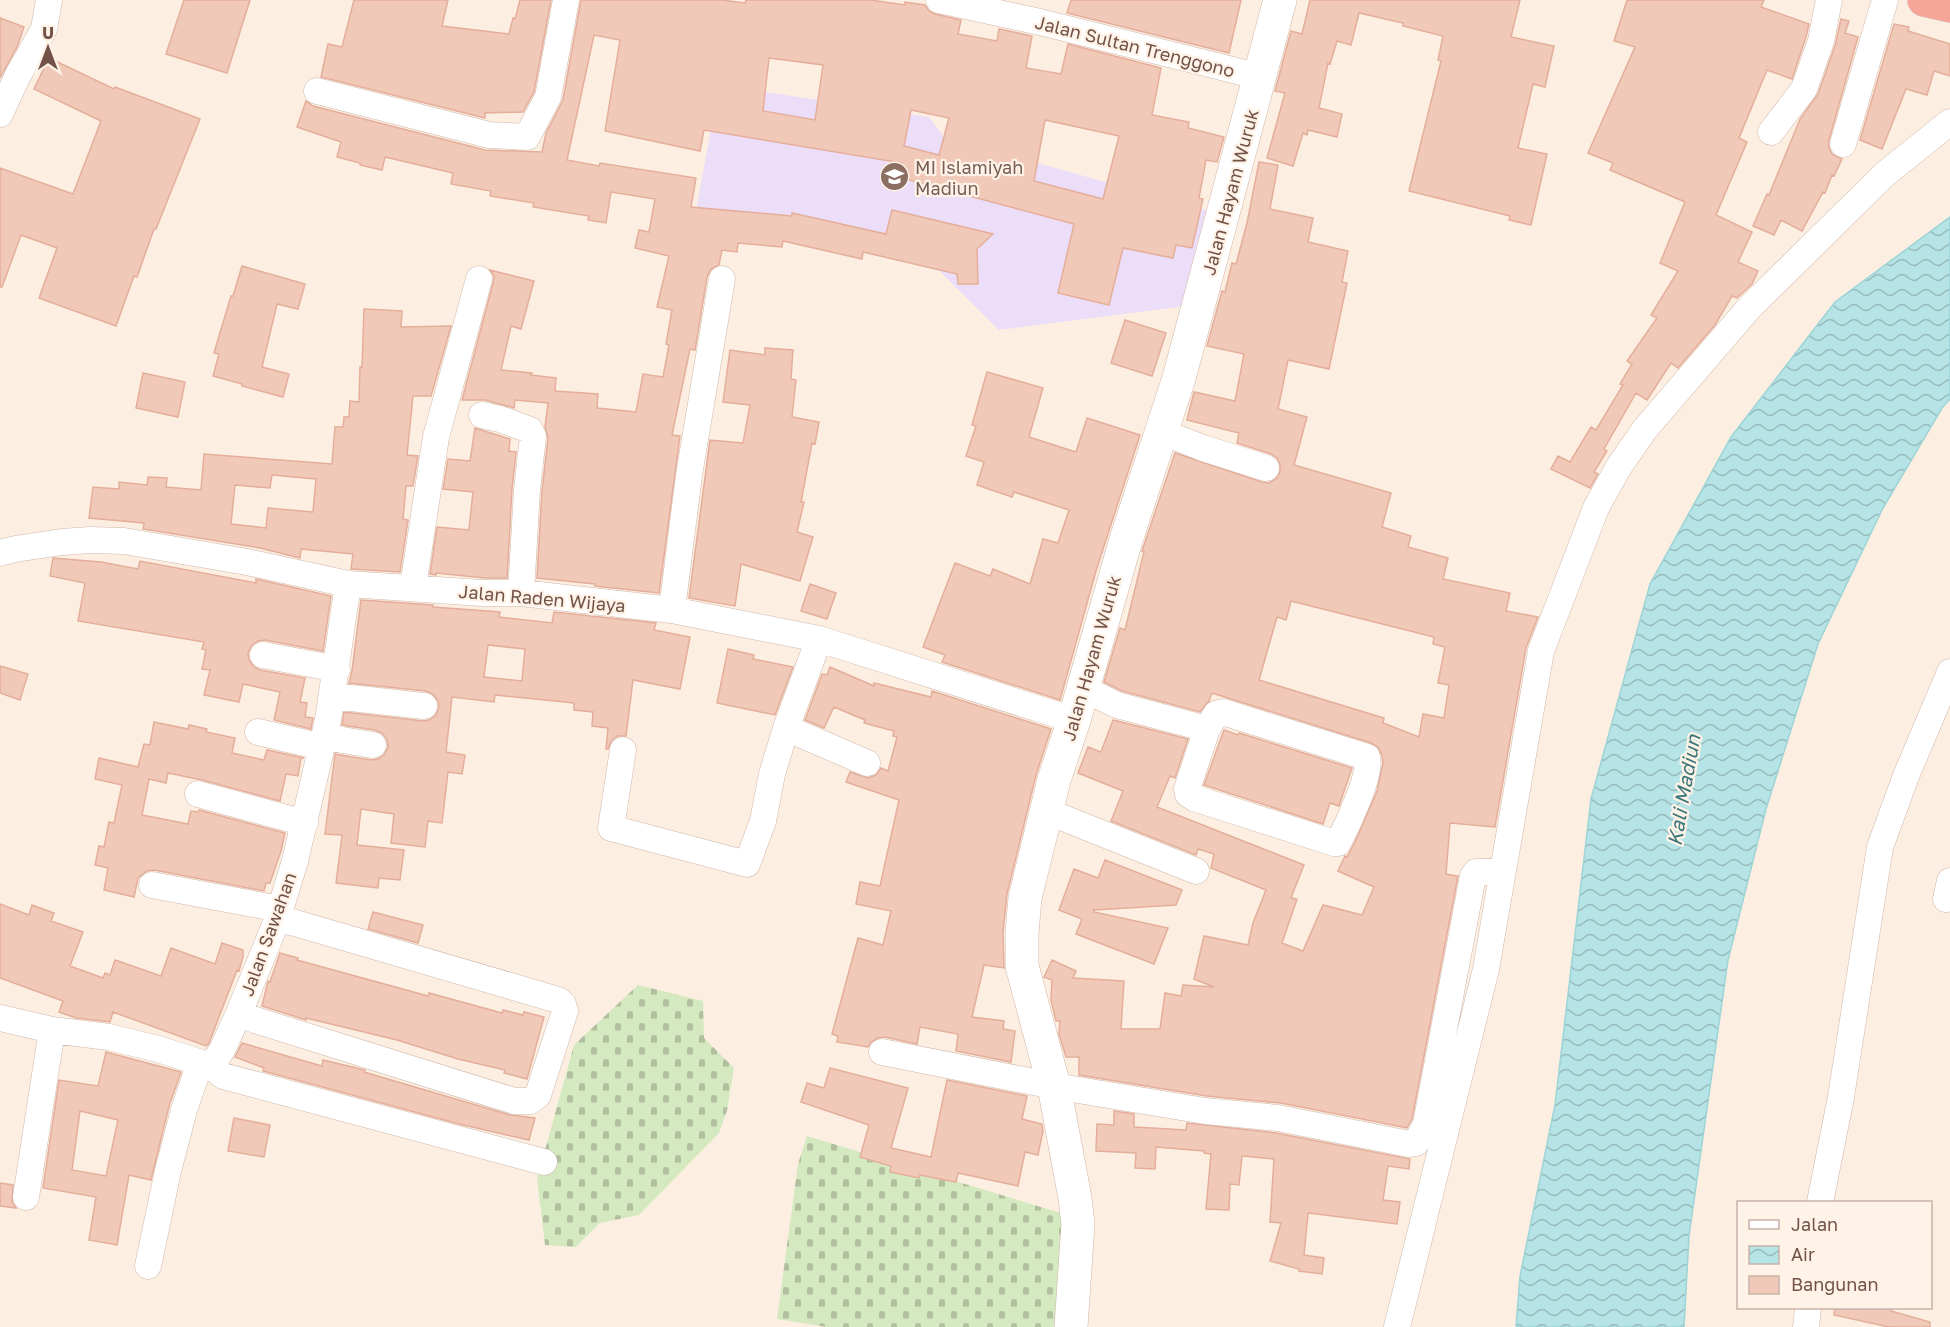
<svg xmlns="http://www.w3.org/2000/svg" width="1950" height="1327" font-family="'Golos Text',sans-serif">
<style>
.education{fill:#ecdef8}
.cemetery{fill:url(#cemetery-stones)}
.water{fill:url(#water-waves);stroke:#9dd4d7;stroke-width:1.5}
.building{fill:#f1c9b9;stroke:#e4ae9a;stroke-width:1.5;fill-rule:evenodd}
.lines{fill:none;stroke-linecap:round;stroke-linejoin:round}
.street-casing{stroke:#cfb7ab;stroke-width:27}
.secondary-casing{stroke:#d2b6a8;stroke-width:34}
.highway-casing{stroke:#d8cfcc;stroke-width:34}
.street{stroke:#fff;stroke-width:26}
.secondary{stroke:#fff;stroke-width:33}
.highway{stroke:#f6a698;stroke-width:33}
.labels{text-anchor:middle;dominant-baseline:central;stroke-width:4.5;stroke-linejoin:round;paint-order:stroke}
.street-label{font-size:18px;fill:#735348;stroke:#fff3e8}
.education-label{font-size:18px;fill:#785e54;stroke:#fff3e8;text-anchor:start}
.water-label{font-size:20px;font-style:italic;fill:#3c7679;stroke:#fff3e8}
</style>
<defs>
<pattern id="cemetery-stones" width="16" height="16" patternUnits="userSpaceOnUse" patternTransform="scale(1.5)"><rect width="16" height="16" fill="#d5e9c0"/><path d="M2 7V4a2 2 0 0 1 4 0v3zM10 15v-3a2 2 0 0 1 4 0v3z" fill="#b1bf9e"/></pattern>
<pattern id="water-waves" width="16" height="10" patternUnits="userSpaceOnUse" patternTransform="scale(1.5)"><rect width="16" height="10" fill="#b6e3e5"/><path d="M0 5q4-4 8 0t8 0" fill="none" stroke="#98bbbc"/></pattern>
</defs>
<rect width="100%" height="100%" fill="#fcefe1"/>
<!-- education -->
<path class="education" d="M719 85 929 117 944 137 1227 216 1202 304 999 330 931 263 838 248 772 240 695 216Z"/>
<!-- cemetery -->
<path class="cemetery" d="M638 985 703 1001 704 1038 734 1068 727 1111 719 1133 639 1215 600 1223 576 1247 545 1245 537 1179 574 1045Z
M807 1136 1064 1214 1059 1327H827L777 1319 798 1164Z"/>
<!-- water -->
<path class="water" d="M1950 217V399L1942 408 1883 508 1818 644 1766 809 1728 960 1689 1236 1684 1327H1516L1520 1276 1555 1105 1591 799 1650 584 1731 437 1835 302Z"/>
<!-- building -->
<path class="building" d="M184 0H250L227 73 166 54Z
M354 0H448L442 26 509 34 513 18 515 19 520 0H551L534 92 523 112 485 113V118L321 77 328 44 342 47Z
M581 0H721L745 3 746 0H871L905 5V2L925 5 929 11 935 14 961 20 958 34 997 41 999 29 1032 36 1026 68 1061 74 1068 44 1161 68 1152 115 1189 122 1188 128 1224 137 1217 162 1206 160 1199 198 1203 199 1192 248 1176 245 1173 258 1123 248 1109 305 1058 293 1074 224 898 177 902 163 704 130 700 151 605 131 620 40 594 35 567 160 599 166 600 163 696 178 691 207 792 216V213L886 234 892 210 993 234 977 249 978 284H958L957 274 863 252 862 259 783 241 782 247 738 243 737 252 722 250 719 265 711 269 707 277 695 350 690 349 672 435 680 436 659 593 595 586V584L537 578 542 491 548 438 545 427 548 403 515 400 514 408 485 400H462L493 283 494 276 490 270 534 281 521 329 511 326 501 370 532 373 531 375 556 378 555 391 598 394 597 408 636 412 643 374 663 377 669 345 666 344 672 310 657 307 669 256 635 248 639 230 649 232 655 199 611 192 606 223 588 220 589 216 533 207 534 203 490 196 491 191 451 184 453 173 385 157 382 170 360 165V163L337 157 341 142 297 127 306 101 313 106 485 150 542 152 546 133 563 100ZM769 58 823 65 815 120 763 111ZM911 110 949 118 939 155 904 146ZM1045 120 1119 136 1103 199 1034 181Z
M1071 0H1241L1229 53 1067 13Z
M1310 0H1520L1511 37 1554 46 1545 87 1533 84 1518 148 1547 154 1531 225 1509 220 1510 216 1409 191 1441 61 1438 60 1443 36 1403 26V23L1359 13 1351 45 1337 41 1330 64 1328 63 1319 108 1342 114 1337 137 1308 130 1307 135 1303 133 1293 166 1267 158 1285 93 1275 91 1291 31 1302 34Z
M1627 0H1764L1761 7 1809 24 1806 37 1792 79 1767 70 1739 138 1747 142 1716 215 1752 232 1738 262 1758 271 1752 284 1737 298 1732 296 1715 325 1678 368 1671 363 1647 400 1636 393 1604 449 1607 451 1594 472 1598 474 1590 488 1551 469 1558 456 1570 462 1591 427 1596 430 1623 385 1620 384 1632 364 1627 361 1657 318 1651 315 1678 271 1660 263 1685 202 1610 170 1613 163 1588 153 1635 47 1614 41Z
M0 18 24 27 17 47 0 78Z
M1841 19 1849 21 1845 33 1858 37 1829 140V148L1832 154 1842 159 1834 176 1832 175 1825 193 1823 192 1802 231 1781 220 1774 235 1753 226 1767 194 1769 195 1800 119 1818 94 1835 46Z
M1894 24 1909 27 1908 31 1950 44V76L1934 71 1927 95 1906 89 1882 149 1860 140Z
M49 58 114 89 115 87 200 119 156 229H154L137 277 134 276 116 326 39 298 57 248 21 235 2 287H0V168L73 194 101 121 34 89Z
M1259 162 1278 165 1270 209 1313 218 1308 242 1348 251 1342 282 1347 283 1329 369 1288 360 1278 409 1307 417 1294 465 1391 493 1382 527 1411 536 1408 547 1448 558 1443 579 1510 593 1506 611 1538 617 1526 648 1495 827 1450 823 1446 874 1458 876 1412 1119 1407 1128 1281 1103 1207 1096 1079 1075V1057H1066L1059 1034 1060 1021H1056L1051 1000 1052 980 1044 977 1052 960 1076 971 1073 978 1124 981 1121 1029H1160L1165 993 1181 996 1183 985 1214 987 1194 979 1204 936 1248 945 1253 923 1266 890 1211 868 1214 854 1198 849 1196 855 1111 821 1123 791 1078 773 1088 747 1101 752 1113 720 1188 739 1175 778 1170 776 1157 807 1304 865 1291 898 1297 899 1282 943 1303 951 1323 905 1362 915 1374 887 1338 871 1345 856 1347 857 1355 842 1377 791 1383 763 1382 755 1378 747 1371 743 1212 693 1209 701 1200 712 1122 691 1104 682 1120 628 1125 630 1144 552 1142 551 1175 453 1262 482 1269 483 1276 479 1280 472V464L1277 458 1271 454 1237 443 1239 433 1187 420 1194 392 1235 401 1244 354 1207 346 1222 291 1225 292 1232 263 1236 264 1247 223ZM1291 601 1434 637 1433 644 1445 647 1438 683 1449 685 1444 718 1423 714 1419 737 1383 723 1384 718 1259 680 1277 617 1286 620Z
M242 266 305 284 298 309 277 304 262 367 289 374 283 397 242 386V384L213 376 219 354 214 353 231 296H233Z
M364 309 402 311 401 327 451 326 431 396H413L407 455 418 456 413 486H406L403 519 408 520 400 572 351 569 353 554 301 549 300 558 260 548 143 529 144 523 89 518 93 487 119 489V482L147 485 148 477 167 478 166 487 201 490 204 454 332 464 335 427H343L344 417H349L350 401 359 402 360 367H362ZM272 475 316 479 313 512 268 508 266 528 231 524 235 485 270 488Z
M1125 320 1166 333 1152 376 1111 363Z
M765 348 793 350 791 379 796 380 792 417 819 422 815 444 812 443 801 502H804L797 532 813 537 800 581 741 564 735 606 689 598 710 440 743 443 750 405 723 402 730 350 765 355Z
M987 372 1043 388 1029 437 1076 452 1087 418 1140 435 1096 571 1060 700 942 662 945 655 923 647 955 563 990 576 993 569 1030 584 1043 539 1058 543 1069 510 1014 492 1012 497 977 485 984 462 966 456 976 426 972 425Z
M143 373 185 382 178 417 136 408Z
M475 428 510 439 509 451 516 452 512 489 507 578H485L436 573V575L430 574 437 527 469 530 473 492 443 489 448 459 470 461Z
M53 558 101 562 138 569 140 561 256 583V579L331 596 323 651 265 640 258 641 252 645 248 653 249 660 254 667 260 670 305 678 300 702 307 703 305 717 313 718 311 729 274 720 280 692 243 684 239 702 204 695 210 670 202 669 206 650 202 649 204 642 78 621 85 583 50 576Z
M810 584 836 593 827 619 801 611Z
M361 600 433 605V607L500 612 499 617 552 623 554 612 656 623 654 630 690 637 680 689 633 680 626 736H618L612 740 608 749H606L608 728 592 726 593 712 574 710V703L495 695 494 702 452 697 446 752 465 755 462 774 448 772 442 823 428 821 425 847 391 843 394 814 361 809 357 845 404 850 400 880 379 878 378 888 336 883 342 835 325 834 335 754 371 760 378 759 384 755 388 747 387 739 382 733 375 730 342 725 344 712 423 721 429 720 436 715 439 707 438 701 433 694 426 691 349 683 352 671ZM488 645 525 649 522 681 484 677Z
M728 649 754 655 753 659 793 667 775 715 717 703Z
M0 666 28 674 20 700 0 693Z
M830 667 874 686V683L931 697 932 691 1051 729 1036 775 1007 894 1003 932 1004 968 984 965 972 1017 1004 1021 1003 1029 1015 1031 1011 1062 956 1051 958 1034 920 1027 917 1044 885 1037 878 1038 871 1042 868 1047 837 1042 838 1036 832 1034 858 938 883 945 891 911 856 904 860 882 880 886 899 800 846 782 850 772 868 778 876 775 881 768 888 771 897 737 893 736 894 731 864 723 865 720 834 707 824 728 805 720 822 674 827 675Z
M154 722 188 729 189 725 207 729 206 732 235 738 232 753 264 760 267 750 304 758H301L298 776 286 774 280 801 202 780 168 773 166 783 149 779 142 815 188 824 191 811 198 812 199 810 285 833 281 851 270 883H266L264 891 154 870 147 871 138 878 134 897 104 890 108 868 95 865 99 846 104 847 109 822 114 823 122 785 95 779 99 758 138 767 144 744 150 745Z
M1224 730 1238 735 1239 733 1352 768 1339 806 1330 803 1323 824 1204 785Z
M1105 860 1182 890 1176 905 1094 910V912L1168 928 1154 964 1076 934 1082 919 1059 910 1074 869 1098 878Z
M0 904 29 915 32 905 54 913 51 921 83 932 70 966 103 978 105 973 110 975 115 960 161 976 171 948 215 964 222 943 243 950V957L239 971 237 970 209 1043 206 1046 113 1012 110 1022 76 1018 59 1012 63 1001 0 978Z
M373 912 423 925 418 943 368 929Z
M280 953 298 958 297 960 428 996 429 993 502 1013 503 1010 523 1015 524 1012 544 1017 527 1079 504 1073 505 1070 458 1059 397 1040 306 1018V1020L262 1006 268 981 270 982Z
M242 1043 322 1066 323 1060 365 1070 364 1072 510 1115 535 1118 529 1140 459 1124 263 1071 264 1068 235 1057Z
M106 1052 181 1072 169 1106 151 1180 129 1175 117 1245 89 1240 96 1197 43 1188 59 1080 98 1086ZM80 1111 118 1120 106 1176 72 1170Z
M830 1068 908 1088 891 1148 931 1157 947 1080 1027 1096 1022 1119 1042 1124 1043 1131 1038 1155 1025 1152 1018 1186 958 1173 956 1182 920 1175 919 1178 890 1172 891 1166 860 1157 869 1125 801 1102 807 1083 824 1088Z
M1114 1111 1134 1114V1127L1186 1130 1187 1123 1276 1133 1410 1159 1409 1169 1388 1166 1383 1200 1400 1202 1397 1224 1308 1213 1304 1255 1324 1258 1322 1274 1299 1271V1269L1270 1261 1281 1223 1270 1222 1274 1159 1242 1156 1239 1185 1230 1184 1229 1210 1206 1209 1211 1154 1204 1153V1151L1156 1147 1155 1169 1135 1168 1136 1153 1096 1151 1097 1124 1114 1125Z
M234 1118 270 1125 264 1157 228 1151Z
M0 1183 13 1185 12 1202 16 1208 0 1206Z
M1835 1308H1892L1891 1311 1930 1322V1327H1889L1834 1315Z"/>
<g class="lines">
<defs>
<path id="street" d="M939 0 1040 22 1261 77
M317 91 489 135 527 137 548 97 566 0
M0 114 18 75 44 29 49 0
M1771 132 1804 89 1821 41 1829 0
M1843 144 1885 0
M482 415 500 419 530 430 533 436 527 490 521 593
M1162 432 1203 448 1266 468
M0 553 15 549 62 542 90 540 124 541 247 562 348 584 482 593H521L672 610 819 639 1074 720
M413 587 436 437 479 279
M672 610 689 475 722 279
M819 639 786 728 867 763
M263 655 337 669
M1082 688 1117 705 1207 729
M332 696 424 706
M1223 712 1367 757C1373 772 1346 828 1338 843H1334L1194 798 1188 794 1187 789 1207 729 1216 714Z
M258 732 322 747
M324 737 373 745
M623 750 611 828 747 864 763 821 772 774 786 728
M198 794 305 823
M1046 811 1196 871
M152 885 280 909
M1946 899 1950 881
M239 1013 255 1020 514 1101H530L538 1095 565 1011 563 1004 558 1000 292 922 277 920
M0 1018 52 1030 109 1037 158 1049 211 1066 222 1050 239 1013 277 920 295 861 328 720 348 584
M882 1052 1054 1086 1205 1111 1278 1118 1409 1144 1416 1143 1426 1124 1473 876 1476 872 1503 871
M211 1066 223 1076 544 1162
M26 1197 52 1030
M1820 1202 1841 1097 1880 847 1906 776 1950 672
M148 1266 168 1171 184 1110 200 1063
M1397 1327 1486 969 1541 651 1596 508 1618 468 1645 429 1749 308 1885 174 1950 122
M1806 1327 1808 1308"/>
<path id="secondary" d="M1071 1327 1078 1224 1075 1198 1054 1086 1022 966V933L1025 898 1054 780 1074 720 1126 540 1179 378 1280 0"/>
<path id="highway" d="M1924 0 1950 6"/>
</defs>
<!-- street casing -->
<use href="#street" class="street-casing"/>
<!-- secondary casing -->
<use href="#secondary" class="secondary-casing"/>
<!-- highway casing -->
<use href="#highway" class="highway-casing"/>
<!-- street -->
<use href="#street" class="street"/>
<!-- secondary -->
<use href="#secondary" class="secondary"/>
<!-- highway -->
<use href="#highway" class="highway"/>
</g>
<!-- icons -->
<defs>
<symbol id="school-disc" viewBox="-11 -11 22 22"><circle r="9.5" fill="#8d6e63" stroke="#fff3e8"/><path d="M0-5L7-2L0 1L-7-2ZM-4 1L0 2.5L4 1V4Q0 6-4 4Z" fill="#fff"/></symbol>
</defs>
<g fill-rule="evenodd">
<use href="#school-disc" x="878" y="160" width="33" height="33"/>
</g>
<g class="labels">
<!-- street labels -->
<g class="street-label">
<text transform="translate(1135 46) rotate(14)">Jalan Sultan Trenggono</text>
<text transform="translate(1230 192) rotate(-75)">Jalan Hayam Wuruk</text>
<text transform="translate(542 598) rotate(5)">Jalan Raden Wijaya</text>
<text transform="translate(1091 658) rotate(-74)">Jalan Hayam Wuruk</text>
<text transform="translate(268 934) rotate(-70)">Jalan Sawahan</text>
</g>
<!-- education labels -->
<g class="education-label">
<text x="915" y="167">MI Islamiyah<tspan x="915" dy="21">Madiun</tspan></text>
</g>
<!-- water labels -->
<g class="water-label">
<text transform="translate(1683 790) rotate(-80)">Kali Madiun</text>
</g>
</g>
<!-- legend -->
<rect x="1737" y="1201" width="195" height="108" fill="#fff3e8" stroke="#c7b3a8" stroke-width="1.5"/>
<rect x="1749" y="1220" width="30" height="9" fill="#ffffff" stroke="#c7b3a8" stroke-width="1.5"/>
<text x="1791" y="1231" font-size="18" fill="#735348">Jalan</text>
<rect x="1749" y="1246" width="30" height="18" fill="url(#water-waves)" stroke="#c7b3a8" stroke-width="1.5"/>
<text x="1791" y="1261" font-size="18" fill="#735348">Air</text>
<rect x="1749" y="1276" width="30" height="18" fill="#f1c9b9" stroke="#c7b3a8" stroke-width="1.5"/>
<text x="1791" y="1291" font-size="18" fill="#735348">Bangunan</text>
<!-- north arrow -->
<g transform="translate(48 48)" stroke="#fff3e8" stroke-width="4.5" paint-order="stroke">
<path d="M0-4.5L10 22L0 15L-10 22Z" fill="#735348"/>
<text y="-9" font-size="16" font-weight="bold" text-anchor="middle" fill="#735348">U</text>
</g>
</svg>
